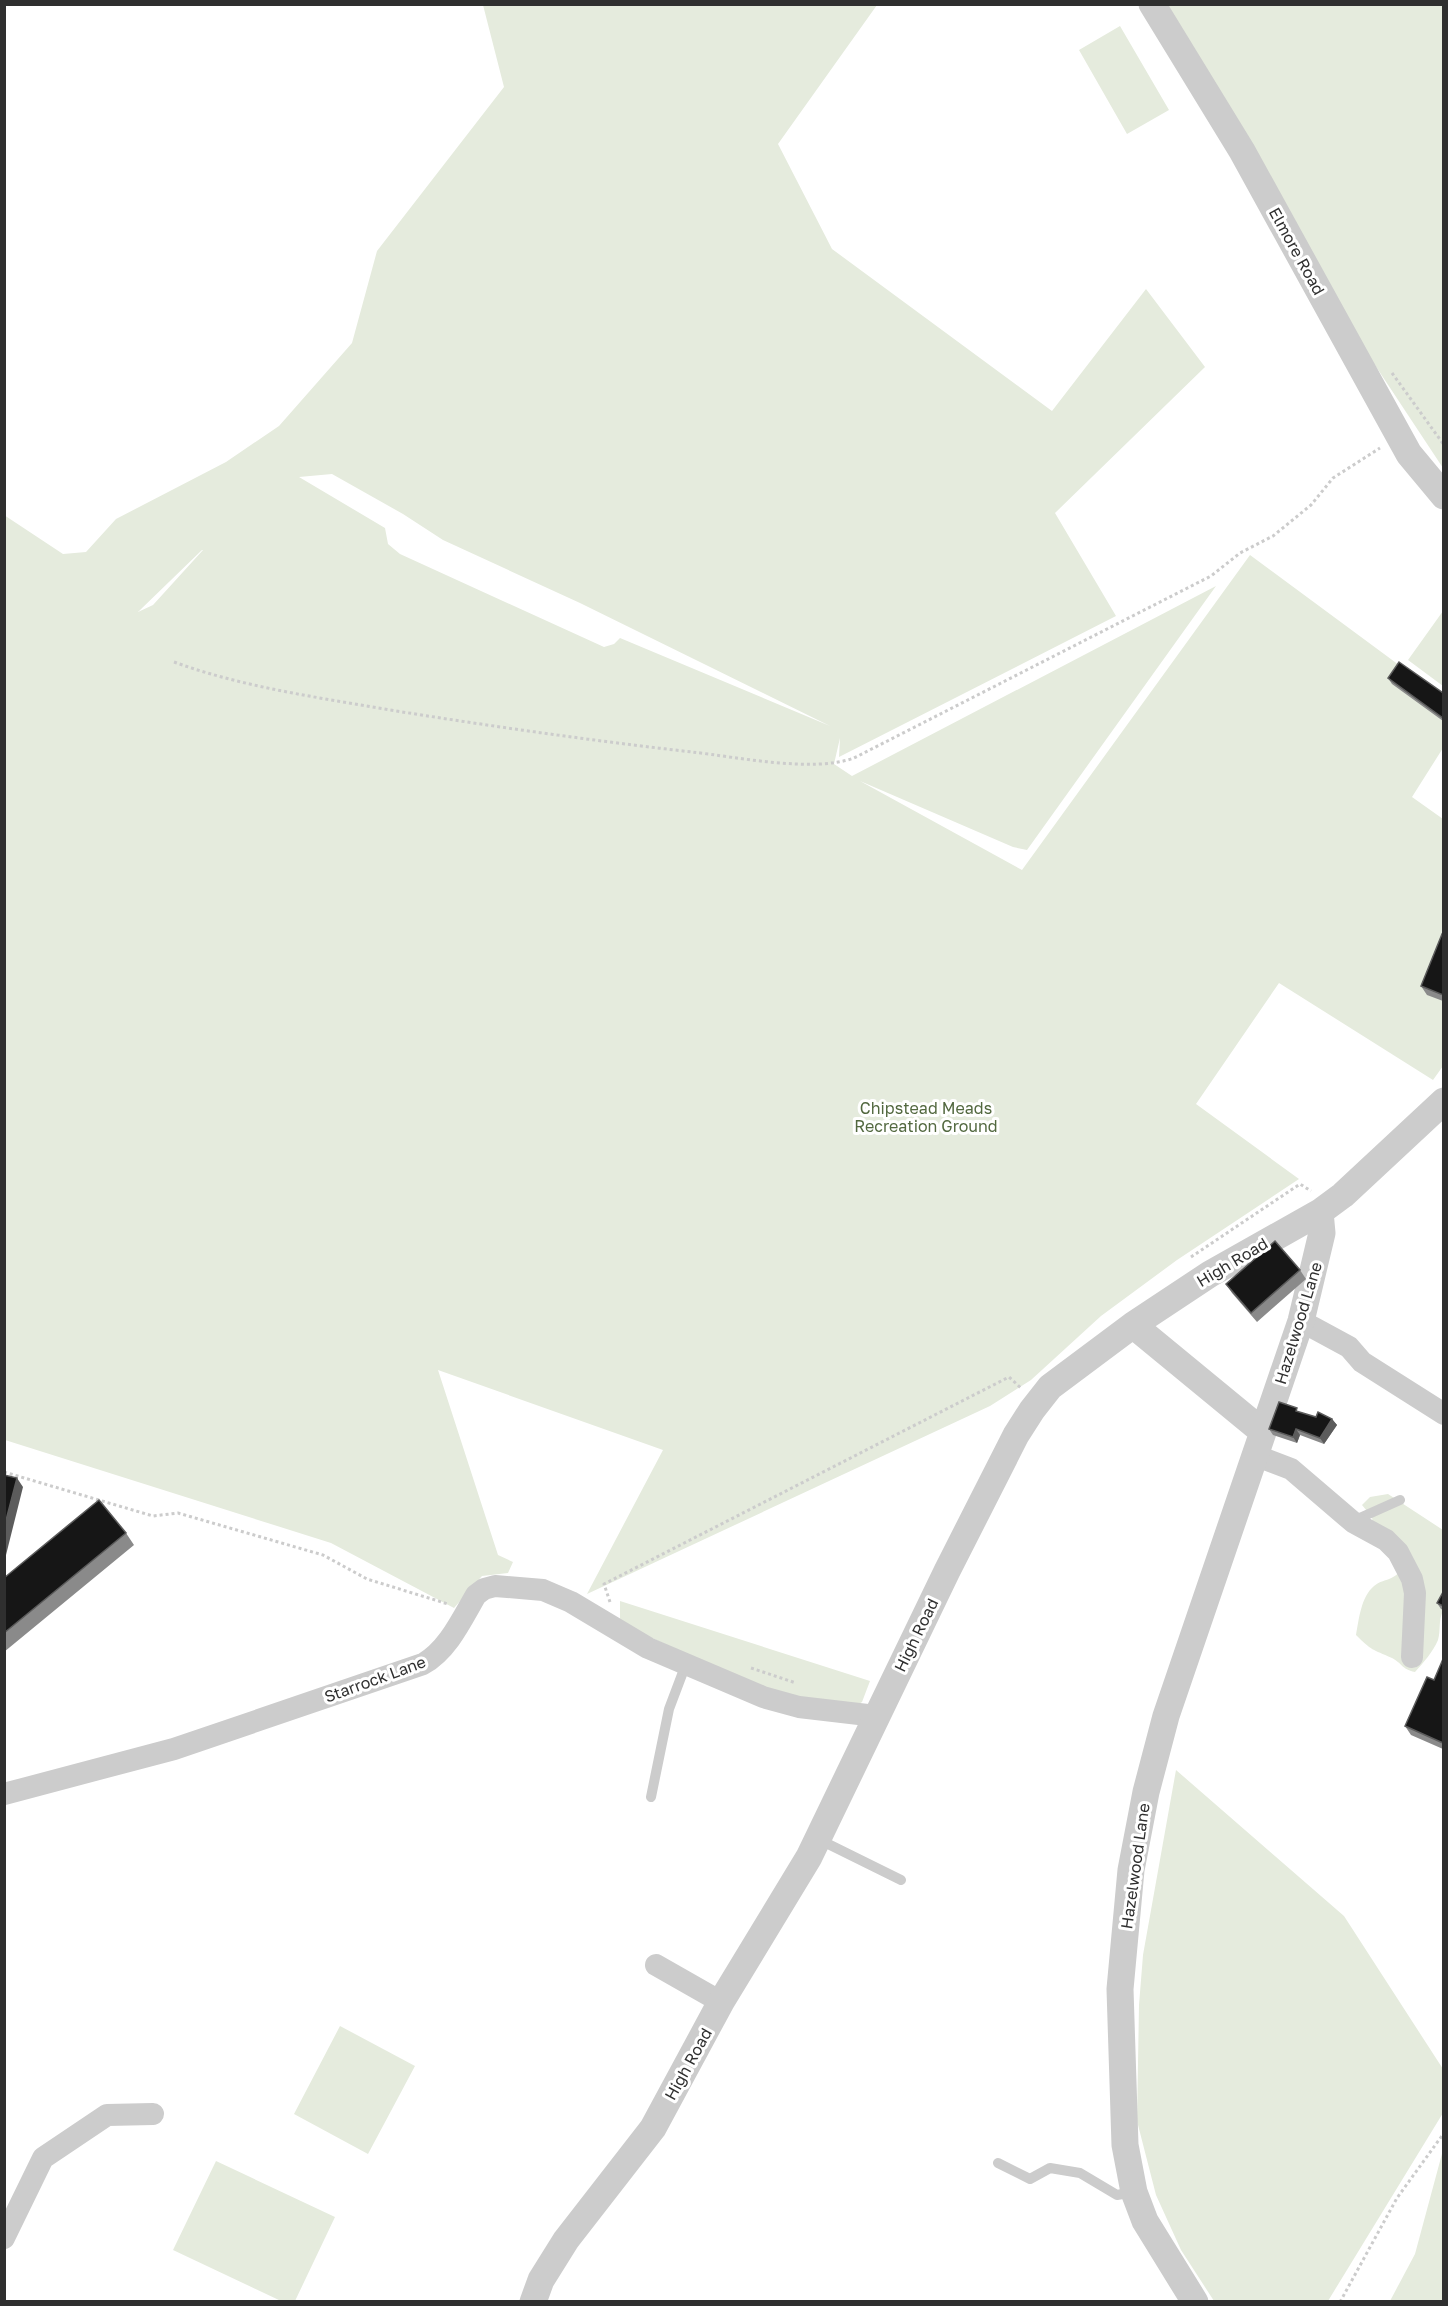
<svg xmlns="http://www.w3.org/2000/svg" width="1448" height="2306" font-family="'Golos Text',sans-serif">
<style>
.green{fill:#e5ebdd;fill-rule:evenodd}
.lines{fill:none;stroke-linecap:round;stroke-linejoin:round}
.path{stroke:#ccc;stroke-width:3;stroke-dasharray:3 3;stroke-linecap:butt}
.service{stroke:#ccc;stroke-width:10}
.minor{stroke:#ccc;stroke-width:22}
.tertiary{stroke:#ccc;stroke-width:27}
.wall{fill:#8a8a8a}
.shaded-wall{fill:#5c5c5c}
.building{fill:#161616;stroke:#5c5c5c;stroke-width:1.5}
.labels{text-anchor:middle;dominant-baseline:central;stroke-width:6;stroke-linejoin:round;paint-order:stroke}
.street-label{font-size:16px;fill:#2f2f2f;stroke:#fff}
.park-label{font-size:16px;fill:#52683f;stroke:#fff}
</style>
<rect width="100%" height="100%" fill="#fff"/>
<!-- green -->
<path class="green" d="M483 5H877L778 144 832 249 1052 411 1146 289 1205 367 1055 513 1116 616 839 757 840 738 834 764 852 776 1216 586 1027 850 1013 847 860 781 1022 870 1250 555 1403 668 1443 721V748L1412 797 1443 819V1066L1433 1080 1279 983 1196 1104 1299 1179 1177 1260 1101 1316 1031 1380 990 1406 587 1594 663 1450 438 1370 498 1555 513 1562 508 1573 482 1576 454 1608 331 1543 5 1440 4 515 63 554 86 552 116 519 226 462 279 426 352 343 377 251 504 87ZM332 474 403 514 443 540 580 603 830 726 620 638 614 644 604 647 400 554 388 544 385 528 299 477ZM203 550 153 605 138 612 202 550Z
M1165 5H1443V468L1330 297Z
M1120 26 1169 110 1127 134 1079 50Z
M1443 611V686L1408 660Z
M1388 1494 1443 1530V1611C1438 1621 1441 1630 1438 1640 1433 1652 1423 1663 1415 1672 1401 1669 1402 1663 1392 1658 1372 1649 1372 1651 1356 1635 1359 1619 1361 1597 1374 1586 1384 1578 1392 1582 1402 1569L1374 1534 1372 1517 1362 1505 1370 1497Z
M620 1601 870 1681 862 1702 854 1707 765 1691 620 1623Z
M1176 1770 1344 1916 1443 2069V2113L1328 2301H1214L1181 2250 1156 2195 1137 2121 1139 2005 1143 1955Z
M340 2026 415 2066 368 2154 294 2114Z
M1443 2150V2301H1390L1415 2254Z
M216 2161 335 2217 295 2301H281L173 2250Z"/>
<g class="lines">
<!-- path -->
<path class="path" d="M1392 373 1444 445
M174 662C240 686 309 696 378 708 482 725 587 740 692 752 737 757 813 773 854 758L1211 576 1240 553 1273 536 1311 505 1333 478 1380 448
M1191 1257 1300 1184 1311 1191
M4 1472 153 1516 178 1513 323 1555 367 1579 448 1604
M610 1602 604 1584 1009 1377 1022 1389
M751 1668 796 1683
M1340 2302 1397 2198 1444 2133"/>
<!-- service -->
<path class="service" d="M1353 1521 1400 1500
M651 1797 669 1709 686 1664
M818 1839 901 1880
M998 2163 1030 2179 1050 2168 1080 2173 1117 2195 1133 2192"/>
<!-- minor -->
<path class="minor" d="M1301 1321 1349 1347 1362 1362 1444 1414
M1254 1455 1291 1469 1353 1522 1386 1540 1398 1552 1412 1579 1415 1593 1412 1657
M4 1794 174 1749 423 1664C448 1650 462 1619 476 1595L484 1589 495 1586 543 1590 571 1602 648 1648 763 1697 799 1707 876 1716
M656 1965 721 2002
M4 2238 43 2158 107 2115 153 2114"/>
<!-- tertiary -->
<path class="tertiary" d="M1152 4 1242 151 1409 454 1444 496
M1133 1325 1263 1432
M533 2302 541 2280 566 2240 653 2128 721 2002 809 1857 947 1571 1016 1435 1032 1410 1050 1387 1133 1325 1210 1274 1320 1212 1343 1195 1444 1101
M1195 2302 1145 2221 1134 2192 1125 2145 1120 1989 1131 1870 1146 1792 1166 1716 1301 1321 1322 1233 1320 1212"/>
</g>
<!-- wall -->
<path class="wall" d="M1388 678 1443 693V721L1392 684Z
M1443 935V1001L1427 995 1421 986Z
M1300 1270 1306 1279 1257 1322 1232 1293 1226 1284Z
M1300 1412 1316 1417 1332 1419 1337 1425 1324 1444 1300 1435 1297 1443 1273 1435 1269 1429Z
M126 1533 134 1545 4 1652V1578Z
M1443 1592V1610L1441 1609 1437 1603Z
M1443 1659V1749L1411 1735 1405 1726 1434 1680Z"/>
<!-- shaded-wall -->
<path class="shaded-wall" d="M1332 1419 1337 1425 1324 1444 1320 1438Z
M1296 1429 1300 1435 1297 1443 1293 1437Z
M17 1478 23 1487 4 1563V1528Z"/>
<!-- building -->
<path class="building" d="M1399 662 1443 693V718L1388 678Z
M1442 934 1443 935V995L1421 986Z
M1275 1241 1300 1270 1251 1313 1226 1284Z
M1279 1402 1297 1408 1296 1411 1316 1417 1318 1412 1332 1419 1320 1438 1296 1429 1293 1437 1269 1429Z
M4 1475 17 1478 4 1528Z
M99 1500 126 1533 4 1633V1578Z
M1443 1592V1606L1437 1603Z
M1443 1659V1743L1405 1726 1427 1677 1434 1680Z"/>
<g class="labels">
<!-- street labels -->
<g class="street-label">
<text transform="translate(1297 251) rotate(61)">Elmore Road</text>
<text transform="translate(1232 1262) rotate(-31)">High Road</text>
<text transform="translate(1298 1323) rotate(-73)">Hazelwood Lane</text>
<text transform="translate(916 1635) rotate(-64)">High Road</text>
<text transform="translate(375 1679) rotate(-20)">Starrock Lane</text>
<text transform="translate(1135 1866) rotate(-82)">Hazelwood Lane</text>
<text transform="translate(688 2064) rotate(-61)">High Road</text>
</g>
<!-- park labels -->
<g class="park-label">
<text x="926" y="1108">Chipstead Meads<tspan x="926" dy="18">Recreation Ground</tspan></text>
</g>
</g>
<!-- border -->
<rect width="1448" height="2306" fill="none" stroke="#2f2f2f" stroke-width="12"/>
</svg>
